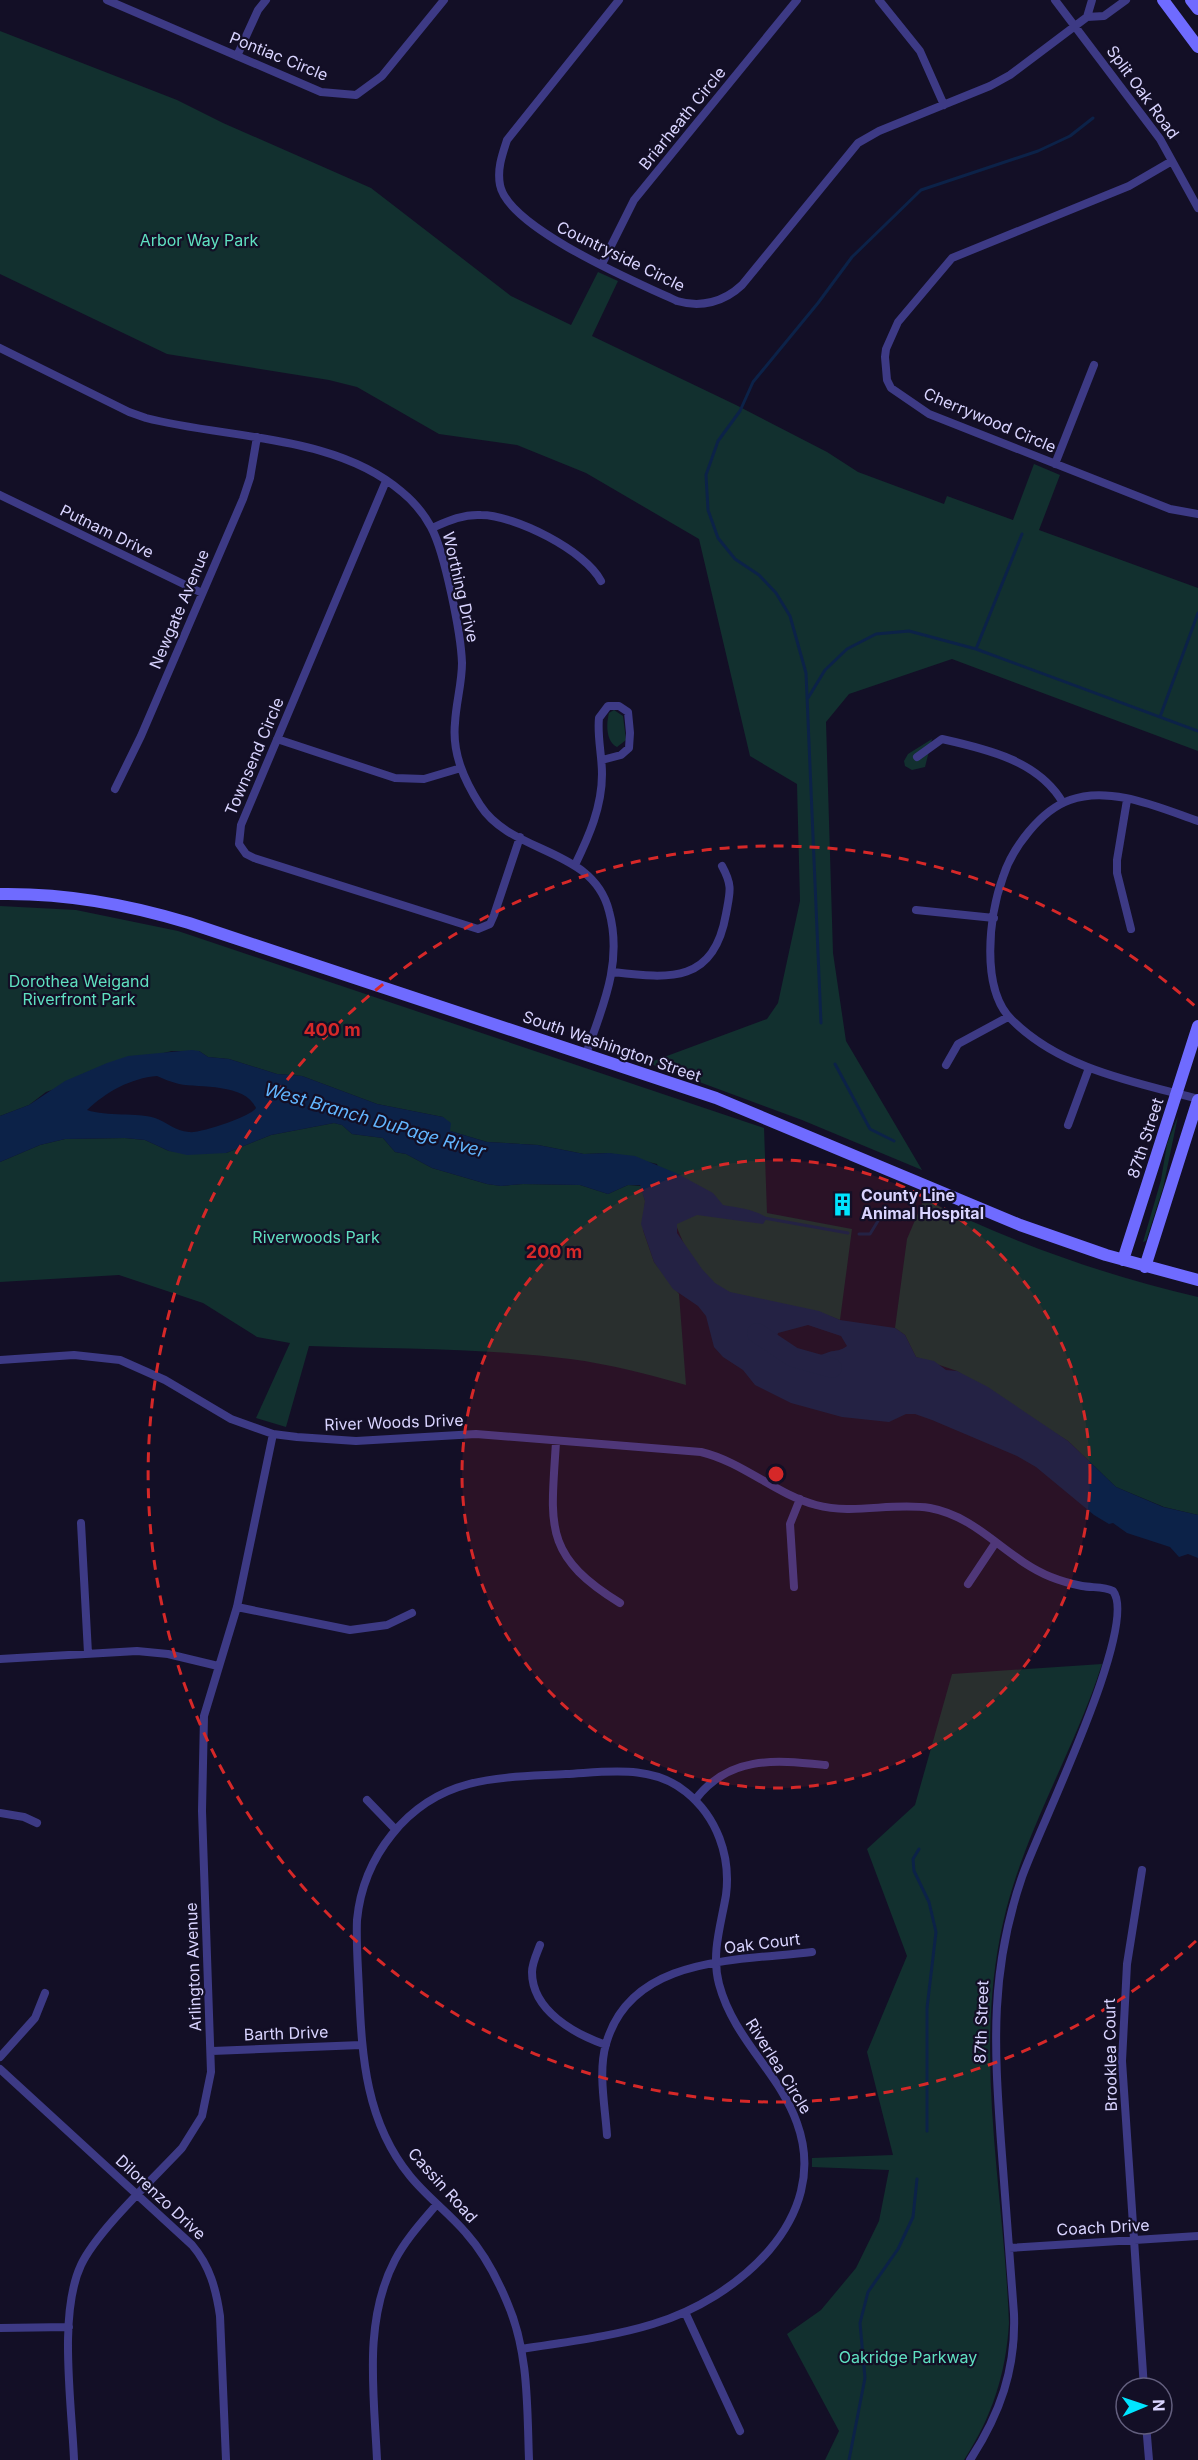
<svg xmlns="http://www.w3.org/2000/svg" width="1198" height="2460" font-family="Inter,sans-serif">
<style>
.green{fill:#12302f}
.water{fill:#0c2248;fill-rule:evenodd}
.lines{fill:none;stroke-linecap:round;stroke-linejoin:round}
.stream{stroke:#0c2248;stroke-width:3}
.river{stroke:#0c2248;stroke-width:20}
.street{stroke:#3d3a85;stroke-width:8}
.secondary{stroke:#6f6bff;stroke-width:12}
.ring{fill:none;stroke:#d62828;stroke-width:3;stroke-dasharray:10 8}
.labels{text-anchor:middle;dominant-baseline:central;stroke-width:4.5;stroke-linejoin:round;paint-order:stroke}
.street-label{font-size:16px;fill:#d9d4ff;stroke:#130f26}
.park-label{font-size:16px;fill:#5fe0c0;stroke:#130f26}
.poi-label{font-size:16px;font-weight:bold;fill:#d9d4ff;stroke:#130f26;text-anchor:start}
.water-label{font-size:18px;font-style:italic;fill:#62b6ff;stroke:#130f26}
.centre{fill:#d62828;stroke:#130f26;stroke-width:3}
.ring-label{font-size:18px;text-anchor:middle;font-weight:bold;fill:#d62828;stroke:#130f26;stroke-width:4.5;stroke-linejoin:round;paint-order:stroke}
</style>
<rect width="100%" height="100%" fill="#130f26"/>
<!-- green -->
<path class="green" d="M0 31 177 100 223 123 371 188 511 296 571 325 598 272 618 281 592 336 736 405 827 452 858 472 944 504 947 496 1013 520 1034 464 1060 475 1039 530 1198 588V751L952 659 849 694 826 722 833 953 846 1041 922 1170 802 1120 648 1063 767 1019 778 1003 800 901 797 784 750 756 699 539 586 473 517 445 439 434 357 387 329 380 167 354 0 274Z
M614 710 623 716 626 740 617 747C606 742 606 724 609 713Z
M932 739 925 767 912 770 905 766 904 761 908 754Z
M0 906 76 910 178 931 764 1128 767 1213 852 1229 840 1320C805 1305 764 1307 729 1292 682 1271 671 1207 657 1164L609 1153 584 1154 538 1145 487 1142 450 1131 443 1117 377 1104 302 1076 277 1074 229 1059 208 1057 199 1051H172L155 1055 46 1092 29 1105 0 1116Z
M1178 1116 1163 1188 1146 1241 1143 1242 1161 1180 1167 1144Z
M334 1123 342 1125 352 1134 383 1138 395 1152 406 1154 432 1168 487 1184 501 1186 523 1184 580 1185 608 1194 628 1185 641 1186 645 1201 643 1230 654 1262 679 1294 686 1385C647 1374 609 1364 570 1359 484 1348 396 1349 309 1346L286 1427 256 1418 290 1343 257 1337 203 1303 119 1275 0 1282V1162L40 1145 65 1139 125 1138 145 1140 169 1151 226 1153 271 1135Z
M924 1199C1011 1242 1103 1275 1198 1297V1515L1164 1507 1116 1487 1068 1441 957 1371 916 1357 905 1335 895 1328 907 1239Z
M1102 1664C1074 1752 1023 1833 1003 1923 973 2055 1004 2190 1009 2323 1006 2374 992 2417 964 2460H825L839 2431 787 2334 821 2310 856 2268 879 2221 889 2170 812 2167V2158L893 2155 867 2052 907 1956 867 1849 915 1805 952 1674Z"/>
<!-- water -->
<path class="water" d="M192 1050 199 1051 208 1057 229 1059 277 1074 302 1076 377 1104 443 1117 451 1123 450 1131 487 1142 538 1145 584 1154 609 1153 635 1156 678 1174 713 1193 723 1205C738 1208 755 1209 767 1218L763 1224 697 1215 677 1224V1233L702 1269 715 1283 730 1292 819 1311 840 1320 895 1328 905 1335 916 1357 934 1361 946 1370 957 1371 988 1387 1068 1441 1116 1487 1163 1507 1198 1515V1558L1188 1554 1179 1557 1170 1547 1127 1533 1113 1523 1109 1524 1094 1515 1036 1467 1017 1456 932 1420 915 1414H906L889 1422 842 1417 791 1403 755 1385 743 1370 723 1357 714 1347 706 1316 698 1306 673 1289 654 1262 641 1224 645 1201 640 1185H628L608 1194 580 1185 523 1184 501 1186 487 1184 432 1168 406 1154 395 1152 383 1138 352 1134 342 1125 334 1123 271 1135 226 1153 187 1155 169 1151 145 1140 125 1138 65 1139 40 1145 0 1162V1116L29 1105 65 1081 107 1063 128 1056ZM157 1076C164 1079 171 1082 179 1084 200 1088 245 1083 256 1108 252 1116 199 1134 189 1132 175 1131 167 1122 155 1118 137 1112 107 1117 87 1110 106 1092 131 1078 157 1076ZM808 1325 841 1336 847 1346C841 1351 836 1350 829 1352 807 1360 790 1368 775 1342L778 1333Z"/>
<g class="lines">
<!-- stream -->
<path class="stream" d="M976 649 1022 534
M808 698 825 670 847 649 876 634 909 631 976 649 1198 731
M1160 717 1198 613
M821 1023 806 673 790 616 776 593 759 575 735 559 718 538 708 510 706 475 718 441 740 411 753 382 818 303 852 257 921 190 1038 151 1070 136 1093 118
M835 1064 870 1129 894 1141
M764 1218 848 1233
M859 1234H870L881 1216
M919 1849 913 1859 914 1871 929 1902 936 1932 927 2008V2131
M849 2460 865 2378 860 2323 868 2292 898 2249 913 2217 917 2179"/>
<!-- river -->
<path class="river" d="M757 1333 793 1357 832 1368"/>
<!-- street -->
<path class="street" d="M107 0 321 92 356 95 382 76 444 0
M619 0 507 140C502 155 497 169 500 185 508 228 638 283 677 301 701 308 724 302 742 285L858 143 879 131 990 86 1010 75 1087 17 1104 16 1126 0
M879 0 920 51 944 105
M1055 0 1160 139 1198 208
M1087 17 1092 0
M237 56 258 10 266 0
M1172 161 1129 186 952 258 898 322 886 349 885 357 887 380 891 388 929 414 1170 509 1198 514
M602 264 634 200 797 0
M0 348 129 412 146 418C227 439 335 434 402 492 413 501 424 514 431 527 445 553 461 634 462 663 462 683 456 703 455 723 452 753 464 780 480 805 512 855 593 847 609 911 623 962 603 1006 586 1054
M1055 464 1094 365
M386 481 241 825 239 844 246 854 254 858 478 929 490 924 494 915 520 837
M0 495 202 593
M432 528C448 521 463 514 481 515 515 515 586 551 601 581
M277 739 395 778 424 779 461 768
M917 757 942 739C987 749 1039 761 1063 803
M115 789 141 736 243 499 250 478 257 437
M1127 800 1117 860V873L1131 929
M1198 821C1160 808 1110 785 1070 800 1041 810 1012 848 1003 877 989 915 980 989 1012 1020 1061 1069 1134 1082 1198 1099
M575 865C589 836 602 807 602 774 602 755 597 736 599 718L608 706H619L628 712 630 733 629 748 621 755 602 760
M916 910 994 918
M613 972C671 979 714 983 726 914 730 892 733 886 722 866
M946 1065 958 1044 1008 1017
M1068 1125 1089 1068
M0 1360 74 1355 120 1360 165 1380 231 1419 273 1434 297 1437 356 1441 476 1434 701 1452C743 1462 775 1494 816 1505 854 1515 892 1502 930 1508 979 1517 1006 1559 1051 1577 1061 1581 1072 1584 1082 1586 1092 1588 1104 1586 1113 1591 1140 1625 1038 1830 1022 1877 990 1970 994 2045 1001 2142 1005 2199 1010 2256 1014 2314 1016 2369 1000 2414 970 2460
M556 1442C551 1525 542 1555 620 1603
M81 1523 88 1653
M968 1584 996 1542
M794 1587 790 1524 800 1499
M237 1607 350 1630 387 1625 412 1613
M0 1659 137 1651 168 1654 218 1666
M367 1800 395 1829
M695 1800C729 1755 775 1760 825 1765
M0 1813 24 1817 37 1823
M1142 1870 1127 1964 1122 2061 1144 2388
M540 1945C537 1953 532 1963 532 1972 532 2011 575 2034 606 2045
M212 2051 361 2045
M0 2057 35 2018 45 1993
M0 2069 192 2245C210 2266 216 2289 220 2316L226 2460
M607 2135C605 2106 598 2072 606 2044 631 1955 739 1961 812 1952
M1009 2248 1198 2236
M685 2312 740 2431
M0 2328 69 2327
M522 2349C565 2342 611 2337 653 2324 736 2299 832 2219 797 2123 779 2072 734 2040 719 1984 711 1953 721 1925 726 1895 731 1856 717 1817 686 1792 652 1764 607 1772 566 1774 534 1776 500 1776 469 1784 407 1800 363 1857 357 1920 356 1943 358 1967 359 1991 362 2058 366 2122 410 2176 427 2197 449 2213 466 2233 484 2253 497 2278 507 2302 529 2352 527 2407 529 2460
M1146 2424 1149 2460
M74 2460C72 2406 58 2314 81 2265 97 2231 154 2178 182 2148L202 2116 211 2072 202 1811 204 1716 237 1607 273 1434
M377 2460C374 2393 363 2321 395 2260 406 2239 422 2222 437 2204"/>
<!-- secondary -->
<path class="secondary" d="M1163 0 1198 47
M1191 0 1198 9
M0 894C65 893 127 904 189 923L716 1098 1020 1225 1106 1255 1198 1280
M1123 1260 1198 1026
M1145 1267 1198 1100"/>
</g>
<!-- distance rings -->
<circle cx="776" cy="1474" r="314" fill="#d62828" fill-opacity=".12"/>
<g class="ring">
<circle cx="776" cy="1474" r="314"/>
<path d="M1196 1941A628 628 0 1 1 1196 1007"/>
</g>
<!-- icons -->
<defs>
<symbol id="building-bare" viewBox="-9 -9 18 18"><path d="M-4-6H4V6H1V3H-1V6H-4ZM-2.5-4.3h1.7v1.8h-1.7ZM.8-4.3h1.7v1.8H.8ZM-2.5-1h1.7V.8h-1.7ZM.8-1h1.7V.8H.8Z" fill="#00e5ff" stroke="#130f26" stroke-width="2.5" paint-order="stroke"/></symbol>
</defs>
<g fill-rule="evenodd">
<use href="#building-bare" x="826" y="1188" width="33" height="33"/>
</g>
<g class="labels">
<!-- street labels -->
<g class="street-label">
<text transform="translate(279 56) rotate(22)">Pontiac Circle</text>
<text transform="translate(1143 92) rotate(54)">Split Oak Road</text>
<text transform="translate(682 118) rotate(-51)">Briarheath Circle</text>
<text transform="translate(621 256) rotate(26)">Countryside Circle</text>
<text transform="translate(990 420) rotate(23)">Cherrywood Circle</text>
<text transform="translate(107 531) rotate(26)">Putnam Drive</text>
<text transform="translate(461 587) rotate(77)">Worthing Drive</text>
<text transform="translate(179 609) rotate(-67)">Newgate Avenue</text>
<text transform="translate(254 756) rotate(-67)">Townsend Circle</text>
<text transform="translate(612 1046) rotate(19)">South Washington Street</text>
<text transform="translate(1145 1138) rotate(-72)">87th Street</text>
<text transform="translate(394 1422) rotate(-2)">River Woods Drive</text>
<text transform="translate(762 1943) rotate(-7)">Oak Court</text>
<text transform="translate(193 1967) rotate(-92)">Arlington Avenue</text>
<text transform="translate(981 2022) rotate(-88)">87th Street</text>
<text transform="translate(286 2033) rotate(-2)">Barth Drive</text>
<text transform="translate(1110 2055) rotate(-91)">Brooklea Court</text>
<text transform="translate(779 2066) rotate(58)">Riverlea Circle</text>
<text transform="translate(443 2185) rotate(48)">Cassin Road</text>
<text transform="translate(161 2197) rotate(43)">Dilorenzo Drive</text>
<text transform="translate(1103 2227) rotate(-3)">Coach Drive</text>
</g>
<!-- park labels -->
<g class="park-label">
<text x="199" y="240">Arbor Way Park</text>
<text x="79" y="981">Dorothea Weigand<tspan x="79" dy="18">Riverfront Park</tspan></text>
<text x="316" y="1237">Riverwoods Park</text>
<text x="908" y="2357">Oakridge Parkway</text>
</g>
<!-- poi labels -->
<g class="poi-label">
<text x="861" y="1195">County Line<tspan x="861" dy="18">Animal Hospital</tspan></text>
</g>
<!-- water labels -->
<g class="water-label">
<text transform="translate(375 1120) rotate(16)">West Branch DuPage River</text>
</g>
</g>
<circle cx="776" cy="1474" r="9" class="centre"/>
<g class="ring-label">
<text x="332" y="1036">400 m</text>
<text x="554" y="1258">200 m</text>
</g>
<!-- north arrow -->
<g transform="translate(1144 2406) rotate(88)"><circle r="28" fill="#130f26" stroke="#625e7d" stroke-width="1.5"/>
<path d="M0-4.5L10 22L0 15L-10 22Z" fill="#00e5ff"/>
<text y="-9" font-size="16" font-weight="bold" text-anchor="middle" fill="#d9d4ff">N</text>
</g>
</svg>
